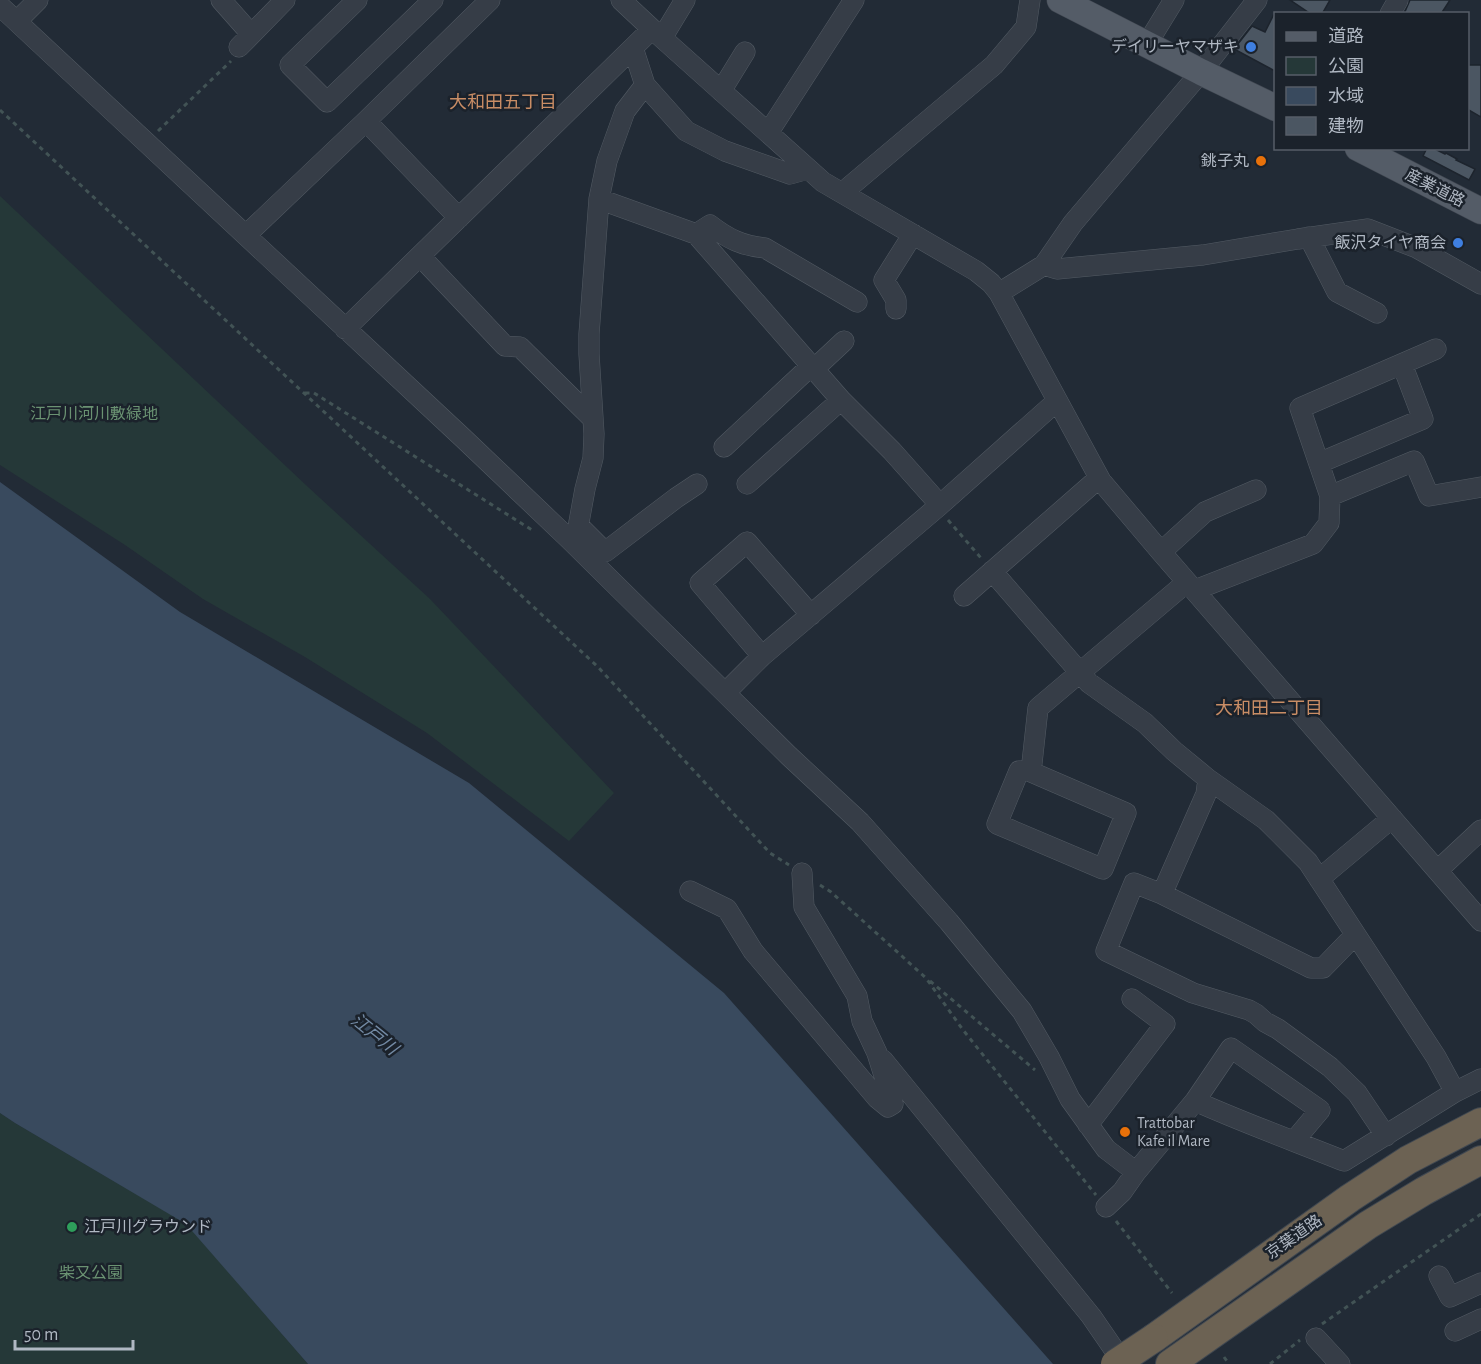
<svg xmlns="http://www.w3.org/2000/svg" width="1481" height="1364" font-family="'Alegreya Sans','Noto Sans JP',sans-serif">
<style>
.green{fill:#253838}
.water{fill:#394a5e}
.building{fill:#4b5662;stroke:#1d242d;stroke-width:1.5}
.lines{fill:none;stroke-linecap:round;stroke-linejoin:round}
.minor-casing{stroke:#535b64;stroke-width:21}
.major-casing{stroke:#3f4650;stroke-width:27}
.highway-casing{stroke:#404851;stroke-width:30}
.path{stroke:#425355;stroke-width:3;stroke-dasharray:4.5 4.5;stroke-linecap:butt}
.minor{stroke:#363d47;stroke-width:20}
.major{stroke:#545c67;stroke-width:26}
.highway{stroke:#6c6253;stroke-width:28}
.highway-bridge-casing{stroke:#404851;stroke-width:30;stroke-linecap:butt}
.highway-bridge{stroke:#6c6253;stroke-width:28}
.shop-dot{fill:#3f7fe0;stroke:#1b222b;stroke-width:2}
.food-dot{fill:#e8710a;stroke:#1b222b;stroke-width:2}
.leisure-dot{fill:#2e9e5b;stroke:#1b222b;stroke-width:2}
.labels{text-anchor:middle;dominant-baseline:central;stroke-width:5;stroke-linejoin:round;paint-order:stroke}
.poi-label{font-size:16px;fill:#b0b8c3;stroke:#1b222b;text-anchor:end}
.street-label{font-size:16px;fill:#b0b8c3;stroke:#1b222b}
.park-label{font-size:16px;fill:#6a9272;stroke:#1b222b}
.neighbourhood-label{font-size:18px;fill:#c98d65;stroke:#1b222b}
.water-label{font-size:18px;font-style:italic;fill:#738aa4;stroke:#1b222b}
</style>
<rect width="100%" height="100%" fill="#222b36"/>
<!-- green -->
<path class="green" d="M0 196 308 487 430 599 614 793 569 841 427 733 305 657 203 599 125 545 0 465Z
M0 1113 15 1123 187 1224 308 1364H0Z"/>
<!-- water -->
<path class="water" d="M0 482 180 612 469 783 724 993 1053 1364H308L186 1224 15 1123 0 1113Z"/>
<!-- building -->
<path class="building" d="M1290 0H1330L1322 14H1311Z
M1410 0H1450L1441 14H1404Z
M1275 12V71L1234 49 1252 26 1265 32Z
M1467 65H1481V117L1467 109Z
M1427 148H1433L1445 154 1446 153 1457 159 1456 160 1475 169 1469 180 1423 156Z"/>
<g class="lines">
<defs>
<path id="minor" d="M221 0 251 34
M357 0 290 65 327 102 433 0
M621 0 652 29 823 182 976 271 991 283 999 293 1101 481 1161 552 1481 921
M0 6 463 438 569 539 789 756 860 822 949 922 1022 1011 1049 1057 1070 1099 1106 1149 1136 1172 1195 1101C1244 1123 1294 1141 1344 1161L1455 1092 1481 1079
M24 14 38 0
M1390 14 1398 0
M662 38 685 0
M1147 44 1174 0
M239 47 285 0
M633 48 645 85 686 131 725 151 790 174 808 169
M721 91 745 52
M366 121 459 218
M768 133 854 0
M842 193 994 65 1026 27 1030 0
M599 199 696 234 841 400 892 451 940 505
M696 234 710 225C728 239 743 246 765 248L857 302
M246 235 366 121 490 0
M1309 237 1337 292 1377 313
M420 256 505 346 520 347 593 419
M1044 265 1057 269 1203 255 1298 239 1368 229 1417 248 1481 284
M999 293 1044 265 1073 223 1201 72 1257 0
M896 309V300L884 280 913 234
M345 329 652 29
M814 369 844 341
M724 447 811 366
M1319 463 1423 419 1402 364
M747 484 841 400
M1330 496 1414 461 1429 496 1481 487
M579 526 605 552 676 498 697 484
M569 539 577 533 585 489 593 458 594 434 589 354V334L599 199 607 161 625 111 645 85
M1161 552 1205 512 1256 490
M992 571 1089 683 1145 723 1174 751 1208 779 1206 794 1162 894 1311 968H1323L1355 935
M1195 590 1313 544 1329 523 1330 496 1300 408 1436 349
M964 596 1099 478
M762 656 700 583 747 542 811 615
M731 687 762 656 940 505 1057 401
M1029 771 1126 813 1103 869 997 824 1019 771H1029L1032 763 1038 708 1187 582
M1208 779 1266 820 1308 862 1436 1057 1455 1092
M1438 870 1481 830
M1319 879 1392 818
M690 891 727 909 753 951 877 1098 888 1107 893 1104 877 1053 862 1021 857 996 804 907 802 873
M1162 894 1134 883 1106 951 1193 993 1249 1010 1256 1014 1265 1022 1278 1029 1330 1067 1357 1093 1386 1136
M883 1060 1091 1316 1124 1364
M1195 1101 1231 1048 1320 1110 1294 1141
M1088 1125 1165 1024 1132 999
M1106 1207 1122 1192 1136 1172
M1439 1276 1450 1297 1481 1283
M1455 1331 1481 1319
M1316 1338 1340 1364"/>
<path id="major" d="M1060 0 1201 72 1276 108
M1358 148 1481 211"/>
<path id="highway" d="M1154 1338 1350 1198 1408 1160 1481 1122
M1170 1364 1368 1225 1424 1191 1481 1160"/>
</defs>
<!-- minor casing -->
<use href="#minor" class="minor-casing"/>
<!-- major casing -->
<use href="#major" class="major-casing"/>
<!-- highway casing -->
<use href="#highway" class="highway-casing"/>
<!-- path -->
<path class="path" d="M0 110 598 667 770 853 789 865
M158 131 231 61
M305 393H314L532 530
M948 520 981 558
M820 885 831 892 926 978 963 1030 1096 1195
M930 981 1035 1070
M1116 1221 1172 1293
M1322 1324 1481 1214
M1224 1357 1229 1364
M1270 1364 1300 1340"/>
<!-- minor -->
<use href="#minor" class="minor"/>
<!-- major -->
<use href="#major" class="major"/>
<!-- highway -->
<use href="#highway" class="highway"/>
<defs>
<path id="highway-bridge" d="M1115 1364 1154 1338"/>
</defs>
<!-- highway-bridge casing -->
<use href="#highway-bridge" class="highway-bridge-casing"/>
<!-- highway-bridge -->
<use href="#highway-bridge" class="highway-bridge"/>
</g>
<!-- markers -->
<g class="shop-dot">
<circle cx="1251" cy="47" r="6"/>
<circle cx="1458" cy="243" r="6"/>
</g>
<g class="food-dot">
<circle cx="1261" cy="161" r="6"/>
<circle cx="1125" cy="1132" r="6"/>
</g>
<circle class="leisure-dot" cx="72" cy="1227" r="6"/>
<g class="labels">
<!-- poi labels -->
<g class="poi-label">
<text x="1239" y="47">デイリーヤマザキ</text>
<text x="1249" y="161">銚子丸</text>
<text x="1446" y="243">飯沢タイヤ商会</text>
<text x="1137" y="1123" text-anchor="start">Trattobar<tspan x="1137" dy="18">Kafe il Mare</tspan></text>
<text x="84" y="1227" text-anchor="start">江戸川グラウンド</text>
</g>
<!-- street labels -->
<g class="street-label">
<text transform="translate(1435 188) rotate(27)">産業道路</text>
<text transform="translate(1294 1237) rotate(-35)">京葉道路</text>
</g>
<!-- park labels -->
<g class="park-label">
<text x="94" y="414">江戸川河川敷緑地</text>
<text x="91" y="1273">柴又公園</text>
</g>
<!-- neighbourhood labels -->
<g class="neighbourhood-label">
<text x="503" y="103">大和田五丁目</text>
<text x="1269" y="709">大和田二丁目</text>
</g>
<!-- water labels -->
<g class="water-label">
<text transform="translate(374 1035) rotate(39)">江戸川</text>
</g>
</g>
<!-- legend -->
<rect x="1274" y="12" width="195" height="138" fill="#1b222b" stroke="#575e68" stroke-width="1.5"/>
<rect x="1286" y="32" width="30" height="9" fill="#545c67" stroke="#575e68" stroke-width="1.5"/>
<text x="1328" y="42" font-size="18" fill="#b0b8c3">道路</text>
<rect x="1286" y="57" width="30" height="18" fill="#253838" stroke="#575e68" stroke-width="1.5"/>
<text x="1328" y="72" font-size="18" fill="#b0b8c3">公園</text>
<rect x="1286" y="87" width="30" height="18" fill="#394a5e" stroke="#575e68" stroke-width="1.5"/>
<text x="1328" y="102" font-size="18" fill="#b0b8c3">水域</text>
<rect x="1286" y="117" width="30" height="18" fill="#4b5662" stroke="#575e68" stroke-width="1.5"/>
<text x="1328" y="132" font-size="18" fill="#b0b8c3">建物</text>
<!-- scale -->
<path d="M15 1340v9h118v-9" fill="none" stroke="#b0b8c3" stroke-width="3"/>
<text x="24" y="1340" font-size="18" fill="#b0b8c3" stroke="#1b222b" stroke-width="4.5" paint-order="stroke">50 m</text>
</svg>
